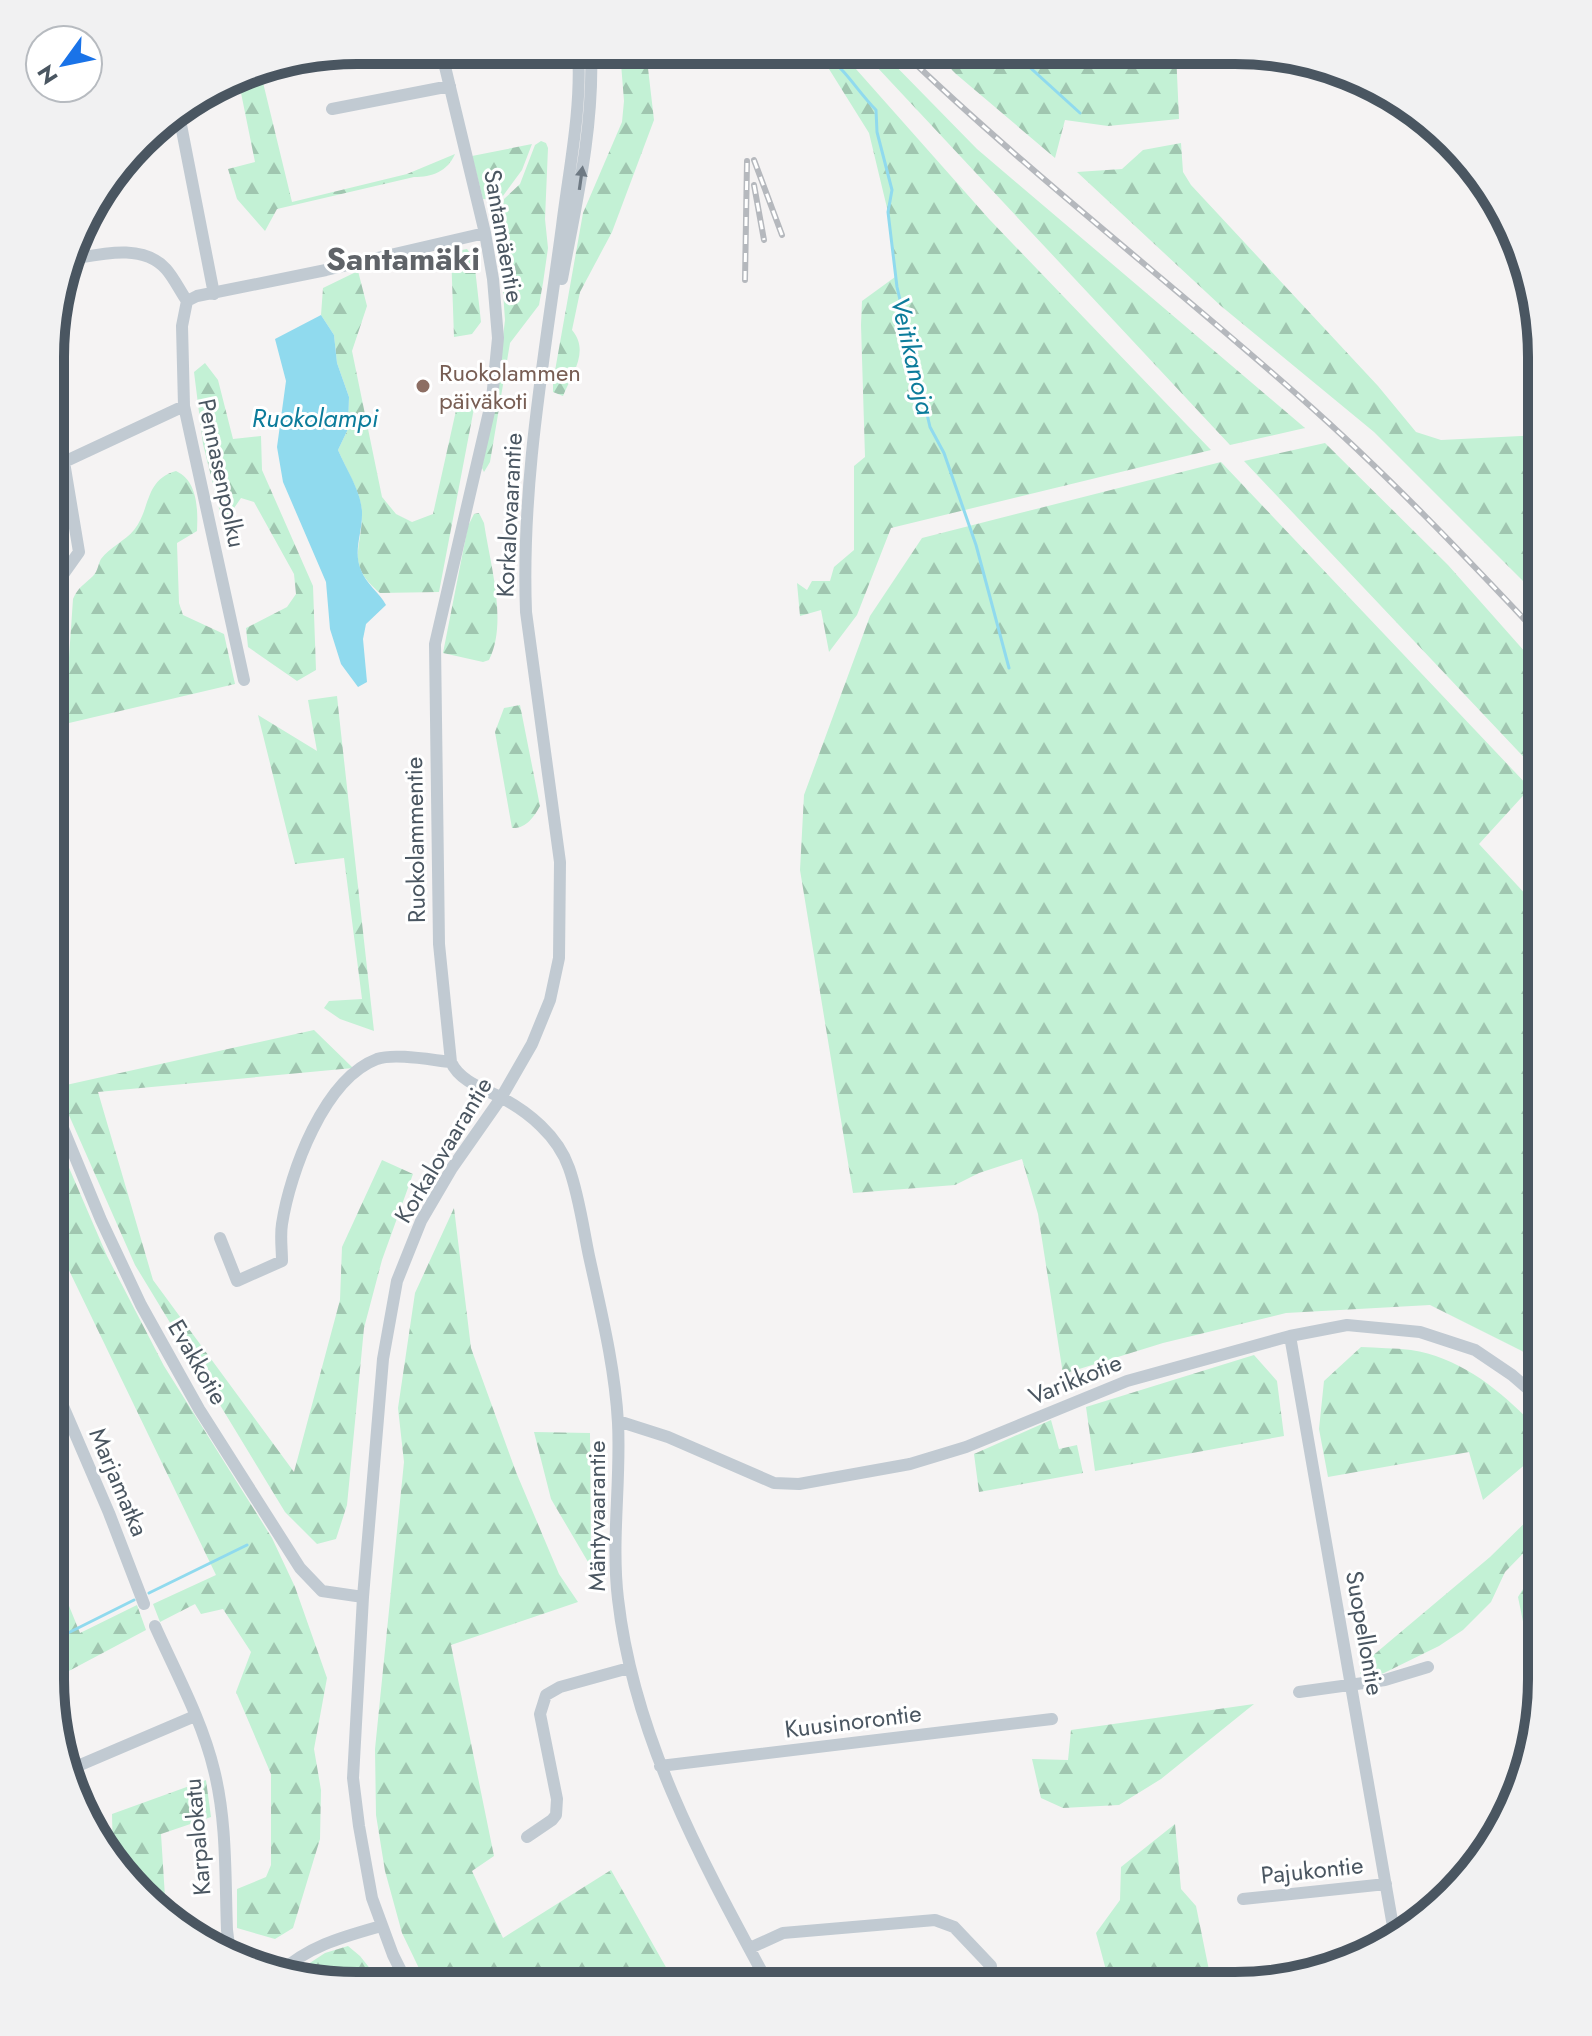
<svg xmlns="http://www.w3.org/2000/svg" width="1592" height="2036" font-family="Jost,sans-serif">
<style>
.forest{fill:url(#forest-firs)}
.water{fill:#90daee}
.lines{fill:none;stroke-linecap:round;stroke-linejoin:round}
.stream{stroke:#90daee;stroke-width:3}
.minor{stroke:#c1cad2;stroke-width:12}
.rail-casing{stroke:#b5b8bd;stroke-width:6}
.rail{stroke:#fff;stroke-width:3;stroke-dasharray:9;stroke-linecap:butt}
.oneway{fill:#6e7983}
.education-dot{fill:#8d6e63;stroke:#fff;stroke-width:3}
.labels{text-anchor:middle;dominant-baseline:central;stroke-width:6;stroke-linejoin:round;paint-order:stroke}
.street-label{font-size:24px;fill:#4a5661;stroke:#fff}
.education-label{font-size:24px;fill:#785e54;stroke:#fff;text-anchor:start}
.water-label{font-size:26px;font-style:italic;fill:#0c7c9b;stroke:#fff}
.district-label{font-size:32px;font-weight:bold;fill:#5f6368;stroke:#fff}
.rim{fill:none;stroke:#4a5661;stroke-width:10}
</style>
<defs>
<pattern id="forest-firs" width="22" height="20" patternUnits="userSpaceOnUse" patternTransform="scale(2)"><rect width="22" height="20" fill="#c3f1d5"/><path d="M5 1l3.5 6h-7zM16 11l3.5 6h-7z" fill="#a0c6b0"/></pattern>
</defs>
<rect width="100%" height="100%" fill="#f5f3f3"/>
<!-- forest -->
<path class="forest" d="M620 51H646L654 120 612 232 580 292 572 330C590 351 572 374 563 396L553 392V382L583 213 622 122 624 101Z
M822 51H840L989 219 1211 450 891 528 857 615 829 652 821 610 800 616 797 583 807 590 812 581H830L834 567 854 550V466L865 457 861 325 862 301 895 277 888 212 869 133 824 61Z
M862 51 882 52 977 149 1305 428 1230 445Z
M934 52H1176L1179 119 1108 126 1065 120 1055 158 956 74Z
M259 66 292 202 407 174 455 154C447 172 432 177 414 177L277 209 265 231 237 199 228 169 255 162 238 78Z
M541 141 546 143 548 148 545 219 548 248 543 283 539 305 510 343 490 462 484 472 482 468 498 378 505 320 503 292 508 248 503 205 504 199 520 184 535 145Z
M1181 143 1183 172 1191 185 1378 386 1416 432 1441 440 1542 435V600L1374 432 1221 306 1077 172 1122 169 1143 150Z
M532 144 522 170 500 200 483 199 472 156Z
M467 249 474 259 481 322 472 334 454 337 451 252Z
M358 271 367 306 352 351 382 497 396 514 412 522 433 514 457 406 475 403 439 592 380 593C345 564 362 550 362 514 362 494 346 469 338 450L348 429 349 397 337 363 334 335 321 315 323 288Z
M205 363 218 380 233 439 261 436 262 470 313 586 316 670 297 681 248 647 246 628 287 607 296 594 294 574 254 502 241 498 223 524 203 444 194 372Z
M1325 443 1448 565 1542 671V733L1537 735 1534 768 1244 461Z
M1221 462 1530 788 1479 844 1542 912V1361L1430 1305 1286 1313 1163 1343 1063 1374 1038 1214 1022 1159 979 1173 955 1185 853 1193 800 870 804 795 870 616 922 538Z
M176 471C198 481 198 510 197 531L177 543 179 603 183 615 224 634 235 684 52 727V697L64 683 68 672 73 599C78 587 85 584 93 576 98 571 98 564 101 559 110 547 125 541 134 530 151 509 144 480 176 471Z
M479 513 484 523C490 564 508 622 489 660L483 662 443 653 468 526 474 514Z
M337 696 339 715 374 1031 340 1019 324 1008 329 1001 362 999 344 858 295 864 258 715 317 751 308 700Z
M520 705 540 806C534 817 526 829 512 828L495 732 504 708Z
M314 1030 353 1068 98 1092 153 1280 294 1472 340 1300 342 1247 382 1160 413 1174 382 1260 364 1328 347 1505 336 1539 317 1544 285 1512 135 1265 68 1113 66 1085Z
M51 1126 107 1256 164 1366 272 1538 295 1587 327 1678 314 1749 321 1790 320 1839 293 1928 275 1939 237 1928V1889L266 1877 271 1865V1774L236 1692 251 1652 223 1609 201 1614 195 1604 160 1622 153 1604 216 1575 51 1233Z
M454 1208 471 1348 516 1472 559 1574 578 1602 451 1645 494 1856 472 1871 503 1938 611 1870 676 1985H427L402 1933 385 1871 376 1815 375 1749 404 1462 398 1408 415 1293Z
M1361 1347C1377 1348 1395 1348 1411 1350 1464 1358 1506 1395 1541 1433V1451L1483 1500 1469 1452 1328 1477 1319 1429 1324 1381Z
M1254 1355 1277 1381 1284 1436 1095 1471 1086 1407Z
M1051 1420 1059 1449 1077 1445 1083 1473 979 1492 974 1454Z
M534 1432 590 1433 591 1567 551 1499Z
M1541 1507V1535L1505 1572 1491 1602 1463 1630 1439 1646 1384 1673 1372 1677 1360 1674 1364 1663 1490 1557Z
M50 1559 80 1633 137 1605 146 1630 50 1681Z
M1541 1560V1699L1540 1705 1518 1597Z
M1254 1704 1161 1779 1119 1805 1063 1808 1041 1798 1032 1759 1068 1760 1071 1730Z
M206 1780 211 1817 161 1834 166 1913 113 1855 112 1814Z
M1175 1824 1181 1889 1196 1906 1212 1985H1110L1096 1933 1120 1900 1121 1867Z
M348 1946 360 1956 383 1985H350L342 1976 333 1985 290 1976 325 1953Z"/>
<!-- water -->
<path class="water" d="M321 315 334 335 337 363 349 397 348 429 338 450C346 469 363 494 362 515 362 534 353 551 361 570 366 584 379 592 386 605L366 624 363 639 367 682 358 687 341 664 330 629 326 582 283 482 277 447 286 381 275 339Z"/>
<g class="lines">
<!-- stream -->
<path class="stream" d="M825 51C828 60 836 63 842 70 854 83 864 98 876 110L877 132 892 190 888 212 897 287 930 427 944 453 976 545 1009 668
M1013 52 1080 113
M149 1593 247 1545
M50 1642 134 1600"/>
<!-- minor -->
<path class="minor" d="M441 50 485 233 493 279 498 338 492 399 435 644 439 944 451 1062
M1385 94 1386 103
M332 109 450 86
M175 114 181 125 214 294
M72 259C101 254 143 243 166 269 174 278 180 291 187 301
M562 279C576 204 594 128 591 51
M52 590 79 552 64 462 184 406
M244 680 184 406 182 326 187 301 197 296 326 270 485 233
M51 1099 101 1220 141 1305 199 1409 300 1568 322 1591 363 1597
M220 1238 237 1281 282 1261C282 1249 280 1236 282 1224 290 1172 324 1079 377 1059 395 1053 431 1060 451 1062 459 1080 481 1088 498 1096 528 1111 558 1136 569 1168 579 1196 583 1227 589 1256 601 1311 615 1367 618 1423 621 1482 611 1540 618 1599 634 1739 703 1863 769 1985
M1290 1336 1395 1938
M51 1378 109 1513 144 1604
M618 1421 668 1437 774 1483 799 1484 910 1464 966 1447 1127 1381 1290 1336 1347 1325 1420 1332 1475 1350 1512 1375 1542 1401
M155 1626C176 1673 202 1720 214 1770 227 1821 225 1878 227 1930L229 1946 235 1958
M1299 1692 1385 1680 1428 1667
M660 1766 1052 1719
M66 1771 195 1716
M527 1837 552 1820 556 1815 557 1799 540 1714 546 1695 560 1687 629 1668
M1243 1899 1386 1884
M750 1948 783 1933 935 1920 954 1927 991 1966
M278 1974C308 1946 342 1937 381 1926
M408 1985 393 1955 372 1898 359 1826 353 1778 363 1597 383 1359 397 1281 421 1221 452 1168 501 1098 532 1044 550 1000 559 958 560 862 526 612C521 482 545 354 562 226 569 169 582 108 578 51"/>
<defs>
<path id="rail" d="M903 52C1030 174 1169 281 1301 398 1386 473 1464 555 1542 638
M754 160 782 235
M754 185 764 240
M745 280 747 161"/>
</defs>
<!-- rail casing -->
<use href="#rail" class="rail-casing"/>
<!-- rail -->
<use href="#rail" class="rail"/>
</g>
<!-- one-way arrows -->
<defs><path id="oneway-solid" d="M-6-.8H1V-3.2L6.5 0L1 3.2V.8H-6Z" transform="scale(2)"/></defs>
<use class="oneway" href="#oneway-solid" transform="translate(581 178) rotate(-82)"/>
<!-- markers -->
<circle class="education-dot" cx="423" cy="386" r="8"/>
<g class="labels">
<!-- street labels -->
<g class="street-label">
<text transform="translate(504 236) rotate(80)">Santamäentie</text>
<text transform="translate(222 473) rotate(78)">Pennasenpolku</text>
<text transform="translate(509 515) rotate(-87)">Korkalovaarantie</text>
<text transform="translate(415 840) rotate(-91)">Ruokolammentie</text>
<text transform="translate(443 1150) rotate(-59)">Korkalovaarantie</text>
<text transform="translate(198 1362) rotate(60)">Evakkotie</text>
<text transform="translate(1075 1379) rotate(-22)">Varikkotie</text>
<text transform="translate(119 1482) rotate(67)">Marjamatka</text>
<text transform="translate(596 1516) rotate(-90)">Mäntyvaarantie</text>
<text transform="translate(1365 1633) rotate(80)">Suopellontie</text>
<text transform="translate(853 1721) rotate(-7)">Kuusinorontie</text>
<text transform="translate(197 1837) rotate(-95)">Karpalokatu</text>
<text transform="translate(1312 1870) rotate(-6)">Pajukontie</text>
</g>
<!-- education labels -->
<g class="education-label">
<text x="439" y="372">Ruokolammen<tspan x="439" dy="28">päiväkoti</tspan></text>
</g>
<!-- water labels -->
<g class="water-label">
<text transform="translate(913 356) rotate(77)">Veitikanoja</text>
<text x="315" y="418">Ruokolampi</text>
</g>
<!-- district labels -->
<g class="district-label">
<text x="403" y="259">Santamäki</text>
</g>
</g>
<!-- crop -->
<path d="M0 0H1592V2036H0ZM357 64H1235A293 293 0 0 1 1528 357V1679A293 293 0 0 1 1235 1972H357A293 293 0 0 1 64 1679V357A293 293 0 0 1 357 64Z" fill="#f1f1f2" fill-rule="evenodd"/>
<path class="rim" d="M357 64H1235A293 293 0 0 1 1528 357V1679A293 293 0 0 1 1235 1972H357A293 293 0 0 1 64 1679V357A293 293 0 0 1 357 64Z"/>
<!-- north arrow -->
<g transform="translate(64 64) rotate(237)"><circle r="38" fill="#ffffff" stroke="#b7bbc0" stroke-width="2"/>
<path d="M0-6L14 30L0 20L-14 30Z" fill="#1a73e8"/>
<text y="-12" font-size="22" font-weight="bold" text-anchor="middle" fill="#4a5661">N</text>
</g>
</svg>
